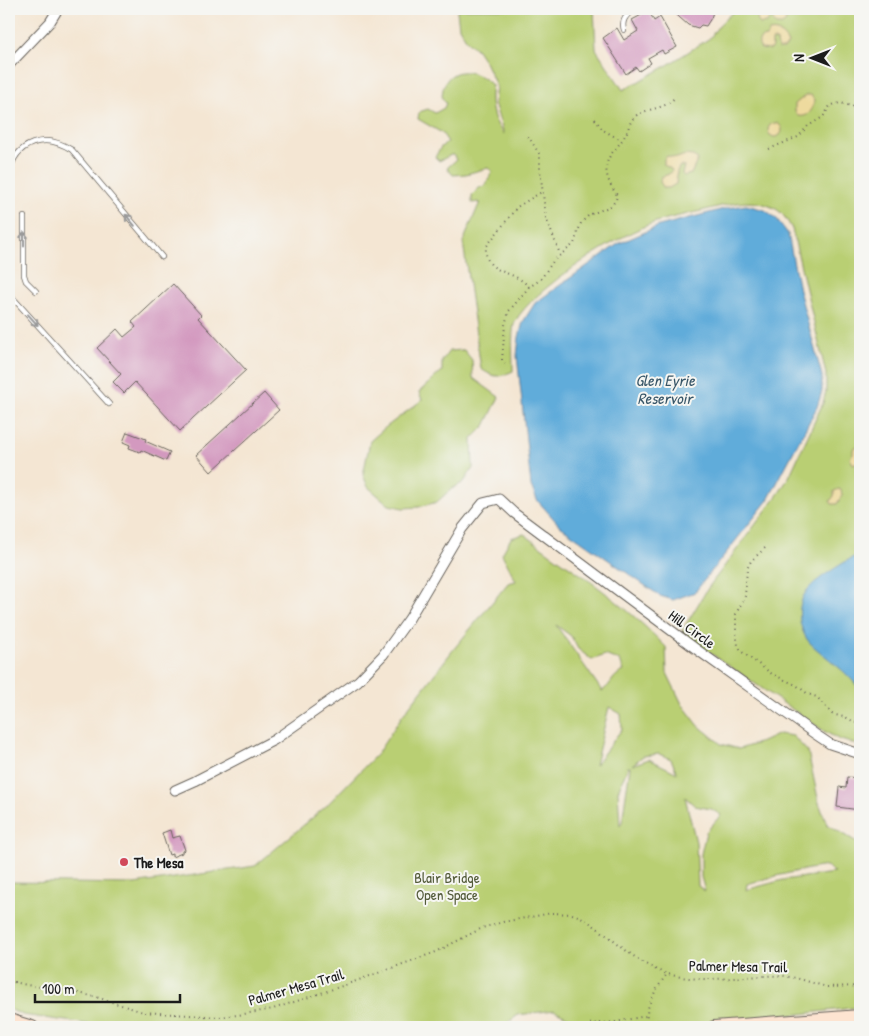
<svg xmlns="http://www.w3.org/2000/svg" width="869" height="1036" font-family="'Patrick Hand',sans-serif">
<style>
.green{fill:#b9cf73;stroke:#6a7648;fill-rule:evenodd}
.sand{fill:#eeda9e;stroke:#857b5d}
.water{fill:#61acda;stroke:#3e647b}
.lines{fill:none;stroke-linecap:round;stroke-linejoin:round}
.stream{stroke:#61acda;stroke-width:3}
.building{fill:#d399bf}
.lane-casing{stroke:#68635c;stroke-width:6}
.street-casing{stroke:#68635c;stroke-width:11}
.secondary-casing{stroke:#68635c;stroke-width:14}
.path{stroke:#68635c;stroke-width:2;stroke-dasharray:1 4;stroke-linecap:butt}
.lane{stroke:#fff;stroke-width:4.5}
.street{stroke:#fff;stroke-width:9}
.secondary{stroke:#fde4d1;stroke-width:12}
.oneway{stroke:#999}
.poi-dot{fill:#d1495b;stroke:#f6f6f2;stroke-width:2}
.labels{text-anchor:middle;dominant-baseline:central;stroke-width:4;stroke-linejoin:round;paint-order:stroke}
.street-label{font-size:15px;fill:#1c1c1c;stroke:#f6f6f2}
.poi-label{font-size:15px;font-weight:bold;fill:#1c1c1c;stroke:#f6f6f2;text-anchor:start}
.park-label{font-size:15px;fill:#535b3a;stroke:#f6f6f2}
.water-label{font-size:16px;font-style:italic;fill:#385668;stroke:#f6f6f2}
</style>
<rect width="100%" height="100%" fill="#f6f6f2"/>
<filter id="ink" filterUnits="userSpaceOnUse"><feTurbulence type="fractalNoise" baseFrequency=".02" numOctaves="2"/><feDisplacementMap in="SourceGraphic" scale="10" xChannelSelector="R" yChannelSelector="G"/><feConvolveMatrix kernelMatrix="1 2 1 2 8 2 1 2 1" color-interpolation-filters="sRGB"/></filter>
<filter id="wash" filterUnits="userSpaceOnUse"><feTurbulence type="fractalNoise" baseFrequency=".0096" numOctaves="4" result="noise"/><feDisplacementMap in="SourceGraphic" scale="20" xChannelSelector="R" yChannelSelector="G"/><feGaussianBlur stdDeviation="1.12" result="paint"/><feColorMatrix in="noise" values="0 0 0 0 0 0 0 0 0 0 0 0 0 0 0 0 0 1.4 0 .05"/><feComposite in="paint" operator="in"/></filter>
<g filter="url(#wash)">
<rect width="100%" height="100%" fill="#f4e6d3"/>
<!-- green -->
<path class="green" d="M459 9H594L596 49 623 90 663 68 710 38 719 25 736 9H860V746L838 739 824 731 706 650 682 631 708 588 779 493 789 477 823 403 826 391V374L792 229C787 220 782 211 772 207 750 197 726 205 705 210 689 214 672 217 656 222 621 233 531 290 515 322 511 329 513 361 513 371 498 378 495 378 481 369L463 242 480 202 472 203V195L479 188 486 185 492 171 488 168 466 174 453 175 447 168 456 160 453 154 439 161 435 157 441 147 448 142 442 133 418 119 419 112 428 109 435 113 444 108 446 103 442 99C442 65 473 66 492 85 489 102 492 121 504 134L494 103 496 86 485 62 477 50 467 41 459 27 457 11Z
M464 350 472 360 473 378 499 397 485 426 472 439 473 468 464 482 450 490 437 502 419 507 403 508 389 505 368 487 363 475 370 441 386 427 422 400 419 392 442 371V361L449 351Z
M524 534C542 548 561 561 580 574 611 596 640 620 666 647L667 673 682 704 699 726 721 744 739 749 762 742 779 734 793 736 808 752 819 803 827 824 860 844V1007L699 1026 668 1027H589L554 1010 518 1015 502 1027H109L23 1015 9 1009V882L134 884 255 866 324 808 377 754 402 716 453 650 508 583 516 581 502 554 511 538ZM556 625 571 636 578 649 592 660 605 655 620 661 624 671C610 677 614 683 602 691ZM609 707 621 714 622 729 595 765ZM659 754 671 759 677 773 649 759 632 765 643 756ZM628 767H630L622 822 620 826 618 791ZM685 797 695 806 711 809 721 815 706 832 701 854V877L705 891 698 886 696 842ZM827 866 834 873 783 880 746 890 747 884C774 876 800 870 827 866Z"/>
<!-- sand -->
<path class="sand" d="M766 9H785L786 22 782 25H776L773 22V17L771 16 767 23 760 24 757 20 758 16Z
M794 9H806L807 14 802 18H795L792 12Z
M769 32C777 30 784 34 787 42L788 44 784 49H778L777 41 774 40 772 41V47L770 50 761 49C758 45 758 42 761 38L766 37Z
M806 95H811L814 100C813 110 809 118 798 116L795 111V104Z
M768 130a7 7 0 1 1 14 0a7 7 0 1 1-14 0Z
M685 155 693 156 698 159 691 174 684 176 682 174 684 166H680L677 171 676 184 669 188H664L660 182 661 177 669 174 672 171 671 169 664 165V159L667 156 677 158Z
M857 446 860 448 858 462 853 464 850 458 853 453V449Z
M839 489 841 490 842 495 837 504H832L830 501 834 496V491Z"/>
<!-- water -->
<path class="water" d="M746 205 765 210 776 218 788 234 799 290 822 376V391L817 407 768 500 695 592 673 600 660 596 560 526 537 500 531 486 517 356 519 337 523 322 535 303 618 244 659 226 728 208Z
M860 553V689C853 681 845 672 836 665 827 657 818 651 810 643 797 628 795 602 810 587 820 576 847 561 860 553Z"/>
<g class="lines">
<!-- stream -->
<path class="stream" d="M9 10 10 9"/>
</g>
<g id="blocks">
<!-- building -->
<path class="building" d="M670 9H714L711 18 706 26 701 25 698 28 688 25Z
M649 11 654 21 660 17 677 47 664 54 662 50 648 58 651 63 639 71 636 67 626 74 603 38 617 28 624 40 638 31 632 20Z
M173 284 201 315 198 318 246 370 180 431 135 382 124 393 113 382 121 374 97 348 117 329 124 337 136 327 132 322Z
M264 393 279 410 211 472 196 455Z
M127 432 146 439 145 441 170 452 166 461 141 450 140 452 129 448 130 445 123 442Z
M847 777 860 778V810L837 807 839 787 846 788Z
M170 830 172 838 180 836 185 850 182 851V853L172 857V854L169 855 162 833Z"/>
</g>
</g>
<g filter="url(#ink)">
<use href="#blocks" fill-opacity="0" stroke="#68635c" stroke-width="1"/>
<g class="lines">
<defs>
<path id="lane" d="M624 30C621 20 626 16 634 9
M9 174C15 142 45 132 72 150L162 257
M24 217V275L26 281 36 291
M9 289 13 298 109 404"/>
<path id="street" d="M9 65 50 22 58 9
M175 790 195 781 274 740 358 681 383 655 409 619 462 529 483 503 499 499 514 513 696 649 815 734 830 744 860 754"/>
<path id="secondary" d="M9 1020 32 1027
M714 1027 860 1016"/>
</defs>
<!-- lane casing -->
<use href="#lane" class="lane-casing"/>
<!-- street casing -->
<use href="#street" class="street-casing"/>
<!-- secondary casing -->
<use href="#secondary" class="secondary-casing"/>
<!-- path -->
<path class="path" d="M860 69 858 75 860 88
M595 119 603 130 621 140
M528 136 540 155V170L546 218 560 254
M769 149 798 137 808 126 823 117 830 106 835 104 841 103 860 109
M529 287C526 284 523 281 519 279 505 270 484 271 486 247L517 207 543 191
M505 364 502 360 505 325 509 311 529 287 540 280 554 260 574 244 581 223 589 215 611 206 616 200 617 195C608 183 601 167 612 153 617 147 622 141 626 134 630 126 629 121 637 115 650 107 665 110 675 97
M765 548 751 561 747 569 745 596 736 614V632L738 645 742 652 772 674 796 685 808 694 817 697 832 714 847 718 860 725
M9 981 32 986 60 989 96 997 143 1012 219 1017 238 1015 273 1009 345 985 436 952 482 928 503 922 552 913 572 914 581 917C608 933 638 966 668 974 706 985 746 974 784 976L796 978 827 987 860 986
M588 1027V1024L616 1022 646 1016
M649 1027C641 1010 657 988 667 974"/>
<!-- lane -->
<use href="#lane" class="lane"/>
<!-- street -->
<use href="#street" class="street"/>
<!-- secondary -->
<use href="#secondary" class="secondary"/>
</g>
<!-- one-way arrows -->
<defs><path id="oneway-shaft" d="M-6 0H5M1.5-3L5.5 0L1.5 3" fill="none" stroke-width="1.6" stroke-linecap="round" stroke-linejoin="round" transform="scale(1.25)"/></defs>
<g class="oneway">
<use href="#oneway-shaft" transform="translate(130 220) rotate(-130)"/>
<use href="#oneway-shaft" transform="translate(24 239) rotate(-90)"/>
<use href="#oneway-shaft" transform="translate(33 320) rotate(48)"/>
</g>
</g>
<!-- markers -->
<circle class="poi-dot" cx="124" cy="862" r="5"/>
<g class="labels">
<!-- street labels -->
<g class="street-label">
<text transform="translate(692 629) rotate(36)">Hill Circle</text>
<text transform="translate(738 966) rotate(1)">Palmer Mesa Trail</text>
<text transform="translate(296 987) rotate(-16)">Palmer Mesa Trail</text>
</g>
<!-- poi labels -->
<g class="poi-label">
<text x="134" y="862">The Mesa</text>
</g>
<!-- park labels -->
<g class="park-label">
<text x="447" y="877">Blair Bridge<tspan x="447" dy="17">Open Space</tspan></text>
</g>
<!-- water labels -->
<g class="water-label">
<text x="665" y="380">Glen Eyrie<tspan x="665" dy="18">Reservoir</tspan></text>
</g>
</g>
<!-- margin -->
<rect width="869" height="1036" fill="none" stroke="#f6f6f2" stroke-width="30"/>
<!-- north arrow -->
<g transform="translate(812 58) rotate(270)" stroke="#f6f6f2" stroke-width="4" paint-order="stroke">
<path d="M0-4L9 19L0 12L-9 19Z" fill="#1c1c1c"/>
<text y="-8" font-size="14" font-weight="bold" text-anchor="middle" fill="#1c1c1c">N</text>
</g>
<!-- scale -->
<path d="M35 994v8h145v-8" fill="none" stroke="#1c1c1c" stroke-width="2.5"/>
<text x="42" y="994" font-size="15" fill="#1c1c1c" stroke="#f6f6f2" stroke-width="4" paint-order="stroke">100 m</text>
</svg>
